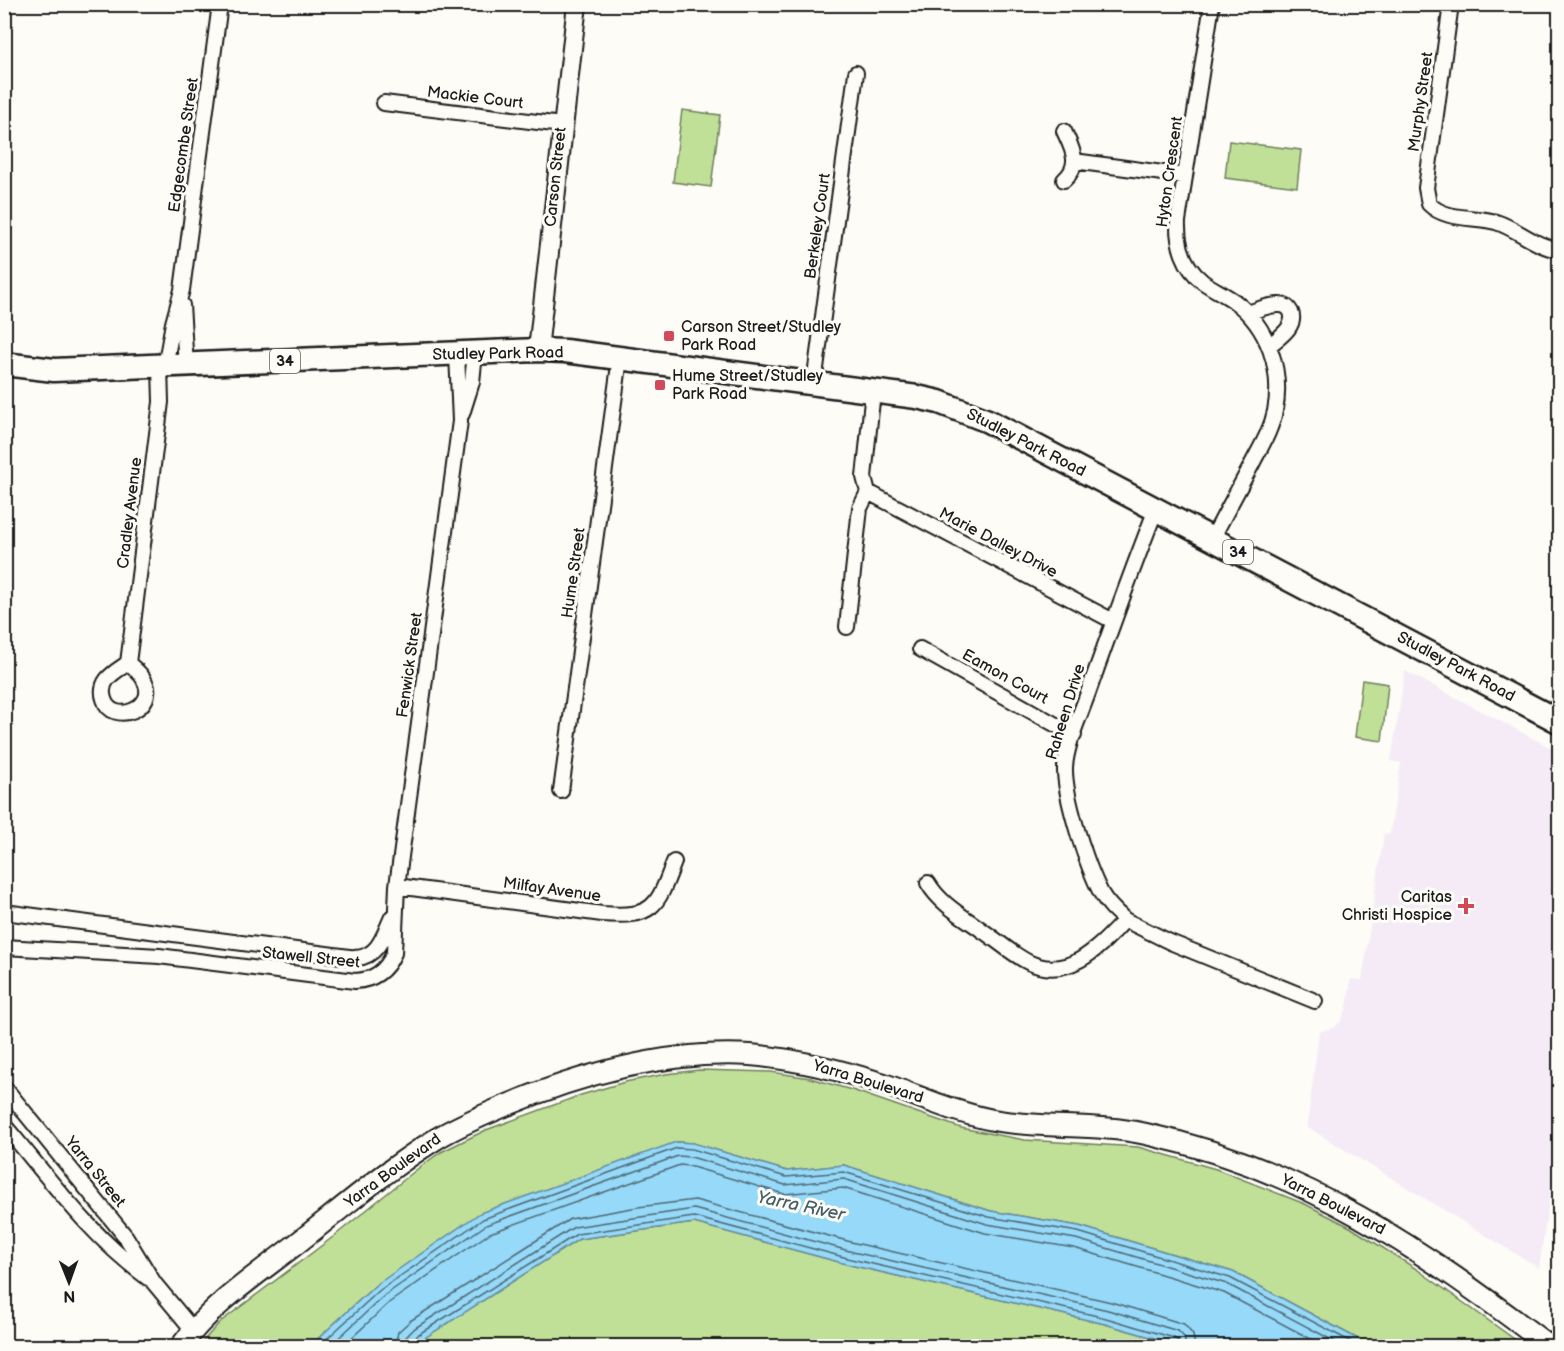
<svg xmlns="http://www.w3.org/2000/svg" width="1564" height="1351" font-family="'Balsamiq Sans',sans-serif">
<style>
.built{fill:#f5ebf6}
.green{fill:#c0e098;stroke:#6e7e5a;stroke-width:1.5}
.water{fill:#96d9f8;stroke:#658da0;stroke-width:1.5}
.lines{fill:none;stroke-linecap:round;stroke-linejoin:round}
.shore{stroke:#4d6874;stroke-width:1.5}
.minor-casing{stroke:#1c1c1c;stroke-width:18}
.tertiary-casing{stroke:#1c1c1c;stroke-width:22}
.secondary-casing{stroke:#1c1c1c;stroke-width:24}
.primary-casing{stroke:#1c1c1c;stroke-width:27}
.minor{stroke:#fdfcf7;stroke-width:14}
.tertiary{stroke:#fdfcf7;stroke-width:18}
.secondary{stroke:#fdfcf7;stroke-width:20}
.primary{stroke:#fdfcf7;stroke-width:22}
.poi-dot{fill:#d1495b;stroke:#fdfcf7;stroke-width:2}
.labels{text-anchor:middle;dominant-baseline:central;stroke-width:6;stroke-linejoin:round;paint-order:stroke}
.shield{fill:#fdfcf7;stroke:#605f5e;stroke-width:1.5}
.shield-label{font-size:15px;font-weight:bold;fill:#1c1c1c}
.street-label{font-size:16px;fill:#1c1c1c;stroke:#fdfcf7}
.poi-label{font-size:16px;fill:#1c1c1c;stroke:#fdfcf7;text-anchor:start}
.water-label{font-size:18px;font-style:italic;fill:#475e69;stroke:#fdfcf7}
</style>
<rect width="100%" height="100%" fill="#fdfcf7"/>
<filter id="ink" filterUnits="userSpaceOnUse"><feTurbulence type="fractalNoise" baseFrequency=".0167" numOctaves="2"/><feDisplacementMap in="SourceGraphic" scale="12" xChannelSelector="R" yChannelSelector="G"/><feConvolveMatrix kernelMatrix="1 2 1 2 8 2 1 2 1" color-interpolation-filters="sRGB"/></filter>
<g filter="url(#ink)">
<!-- built -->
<path class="built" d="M1405 671 1559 752 1560 1128 1539 1268 1307 1127 1319 1032 1335 1027 1341 1021 1347 1007 1351 979 1362 980 1384 833 1390 834 1401 763 1391 761Z"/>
<!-- green -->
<path class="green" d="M682 110 720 115 711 187 673 182Z
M1229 141 1301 150 1297 187 1225 178Z
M1362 680 1388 684 1382 741 1355 737Z
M699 1070 771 1072 810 1078 855 1091 961 1128 1025 1140 1138 1147 1216 1169 1305 1204 1350 1227 1418 1270 1524 1346H1371L1233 1272 1079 1226 991 1211 844 1165 787 1171 693 1143 676 1142 376 1285 310 1346H199L219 1323 333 1237 421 1166 441 1152 486 1130 581 1095 625 1082 666 1074Z
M694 1223 850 1265 1105 1324 1182 1346H415L422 1339 579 1239Z"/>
<!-- water -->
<path class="water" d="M676 1142 693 1143 787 1171 844 1165 991 1211 1079 1226 1233 1272 1371 1346H1182L1105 1324 850 1265 694 1223 579 1239 423 1339 415 1346H310L376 1285 480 1213Z"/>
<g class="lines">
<!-- shore -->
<path class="shore" d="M319 1346 380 1290 483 1219 677 1148 692 1149 786 1177 844 1172 989 1217 1078 1232 1230 1278 1359 1346
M330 1346 385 1295 486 1225 678 1156 691 1157 785 1185 844 1179 987 1224 1076 1239 1227 1284 1343 1346
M343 1346 390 1302 490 1233 680 1165 689 1166 784 1194 843 1188 985 1233 1074 1248 1224 1293 1324 1346
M395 1346 398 1332 410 1321 570 1219 638 1207 695 1200 855 1243 1111 1302 1184 1324 1193 1335 1195 1346
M404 1346 406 1337 415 1328 574 1227 694 1209 853 1252 1108 1310 1178 1331 1184 1337 1186 1346
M411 1346 412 1341 419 1334 577 1234 694 1217 851 1259 1106 1318 1174 1338 1178 1341 1179 1346"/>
<defs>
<path id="minor" d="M1451 4 1426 188 1429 204C1446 221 1474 216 1496 222 1518 229 1535 247 1560 250
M384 103 562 125
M1074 161 1185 176
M1064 180C1082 164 1072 149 1064 131
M182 305 186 366
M1248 313C1257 310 1270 304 1280 305 1285 305 1289 308 1291 312 1297 327 1278 338 1269 346
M165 367 173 323 182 290 220 4
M814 383 856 73
M462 414 472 382 475 353
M868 492 1113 621
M1212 539C1225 514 1238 490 1251 466 1260 448 1271 431 1275 411 1283 370 1268 326 1234 301 1224 294 1213 289 1203 282 1184 267 1177 244 1178 221L1212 4
M847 627 860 508 868 492 864 477 873 391
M920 649 1074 735
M128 663 161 402 160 367
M128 663C133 668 141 673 144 680 160 708 112 727 104 699 98 680 115 672 128 663Z
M561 791 620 358
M928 883C940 904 964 917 983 931 998 941 1012 954 1028 962 1069 982 1100 946 1125 920 1116 912 1107 904 1101 893 1087 866 1064 797 1065 767 1067 742 1080 716 1088 693 1110 631 1132 570 1156 509
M397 886 602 914C654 918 657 907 674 862
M4 912 357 958C379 956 384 934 392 917
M1125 920 1170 942 1315 1001
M4 947 159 956 355 981C374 980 386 971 394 953L397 886 460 421 457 354
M4 1087 126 1237 154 1283 193 1330
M4 1125C50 1179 90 1236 148 1278"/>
<path id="tertiary" d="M538 350 577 4"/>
<path id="secondary" d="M181 1346C211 1305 255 1276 295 1245 341 1209 386 1170 436 1139 457 1126 481 1116 505 1106 582 1074 666 1050 750 1055 796 1059 841 1070 884 1084 921 1097 956 1113 993 1120 1044 1129 1096 1123 1146 1134 1304 1168 1423 1250 1549 1346"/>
<path id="primary" d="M4 364 54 370 538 350 565 351 917 397 939 402 988 421 1560 722"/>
</defs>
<!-- minor casing -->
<use href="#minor" class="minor-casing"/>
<!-- tertiary casing -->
<use href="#tertiary" class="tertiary-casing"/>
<!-- secondary casing -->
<use href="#secondary" class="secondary-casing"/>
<!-- primary casing -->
<use href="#primary" class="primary-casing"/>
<!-- minor -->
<use href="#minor" class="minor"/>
<!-- tertiary -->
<use href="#tertiary" class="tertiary"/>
<!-- secondary -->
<use href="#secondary" class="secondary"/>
<!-- primary -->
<use href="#primary" class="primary"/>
</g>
</g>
<!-- markers -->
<g class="poi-dot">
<rect x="663" y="330" width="12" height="12" rx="3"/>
<rect x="654" y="379" width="12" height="12" rx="3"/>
<path d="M1463 897h6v6h6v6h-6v6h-6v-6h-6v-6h6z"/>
</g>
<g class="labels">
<!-- shield labels -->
<g class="shield">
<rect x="270" y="349" width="30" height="24" rx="4.5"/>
<rect x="1223" y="540" width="30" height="24" rx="4.5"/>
</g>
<g class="shield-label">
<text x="285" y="361">34</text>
<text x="1238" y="552">34</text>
</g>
<!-- street labels -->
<g class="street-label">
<text transform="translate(475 98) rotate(7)">Mackie Court</text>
<text transform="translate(1421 102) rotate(-82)">Murphy Street</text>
<text transform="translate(184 145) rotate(-82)">Edgecombe Street</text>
<text transform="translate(1170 172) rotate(-82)">Hyton Crescent</text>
<text transform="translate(556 177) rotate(-84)">Carson Street</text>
<text transform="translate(818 226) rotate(-82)">Berkeley Court</text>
<text transform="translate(498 354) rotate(-1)">Studley Park Road</text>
<text transform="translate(1026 443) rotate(27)">Studley Park Road</text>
<text transform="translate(130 513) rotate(-83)">Cradley Avenue</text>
<text transform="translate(998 543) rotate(28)">Marie Dalley Drive</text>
<text transform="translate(574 573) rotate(-82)">Hume Street</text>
<text transform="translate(410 665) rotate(-82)">Fenwick Street</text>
<text transform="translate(1456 667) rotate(28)">Studley Park Road</text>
<text transform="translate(1005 677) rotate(29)">Eamon Court</text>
<text transform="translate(1066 712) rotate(-73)">Raheen Drive</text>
<text transform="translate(552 890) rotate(8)">Milfay Avenue</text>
<text transform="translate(311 958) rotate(6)">Stawell Street</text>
<text transform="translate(868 1082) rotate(17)">Yarra Boulevard</text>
<text transform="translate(393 1171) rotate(-36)">Yarra Boulevard</text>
<text transform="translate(95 1172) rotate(51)">Yarra Street</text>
<text transform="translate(1333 1205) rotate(27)">Yarra Boulevard</text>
</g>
<!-- poi labels -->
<g class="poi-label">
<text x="681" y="327">Carson Street/Studley<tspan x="681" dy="18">Park Road</tspan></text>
<text x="672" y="376">Hume Street/Studley<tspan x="672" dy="18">Park Road</tspan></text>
<text x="1452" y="897" text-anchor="end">Caritas<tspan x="1452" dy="18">Christi Hospice</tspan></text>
</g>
<!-- water labels -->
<g class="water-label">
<text transform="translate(801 1206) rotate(12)">Yarra River</text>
</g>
</g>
<!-- margin -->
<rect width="1564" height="1351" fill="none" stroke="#fdfcf7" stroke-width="24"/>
<rect x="12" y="12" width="1540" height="1327" fill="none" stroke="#1c1c1c" stroke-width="2" filter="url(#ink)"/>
<!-- north arrow -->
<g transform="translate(69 1282) rotate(179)" stroke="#fdfcf7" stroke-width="4.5" paint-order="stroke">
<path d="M0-4.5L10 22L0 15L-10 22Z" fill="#1c1c1c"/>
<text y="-9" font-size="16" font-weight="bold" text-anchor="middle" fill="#1c1c1c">N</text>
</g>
</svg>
